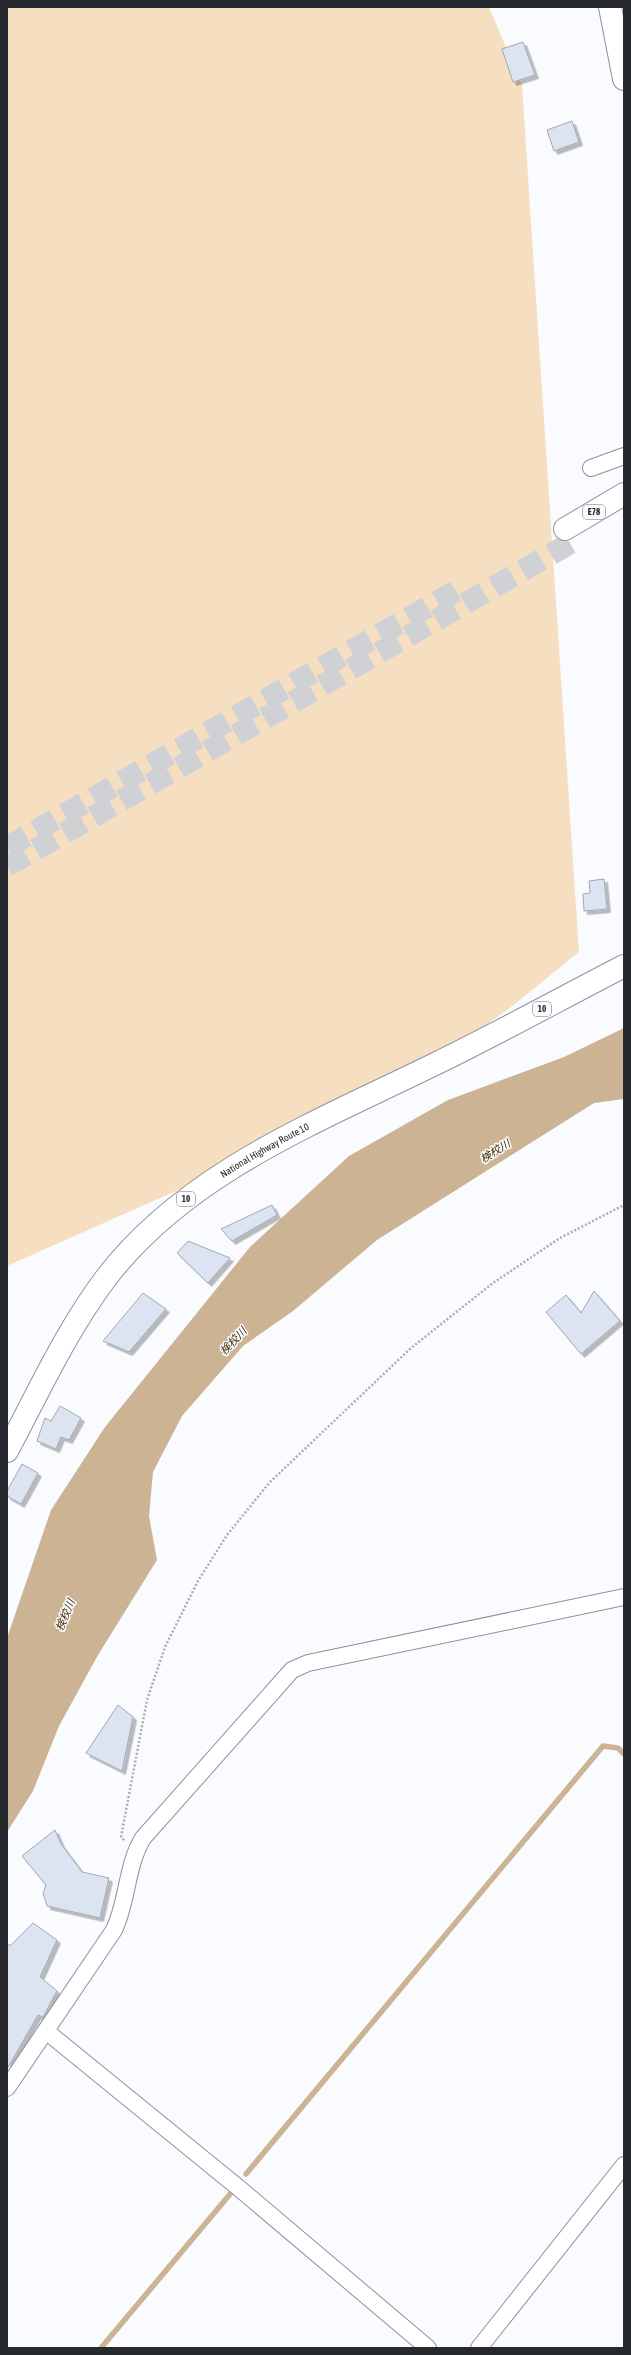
<svg xmlns="http://www.w3.org/2000/svg" width="631" height="2355" font-family="'Asap Condensed','Noto Sans JP',sans-serif">
<style>
.green{fill:#f6dfc1}
.water{fill:#ccb393}
.lines{fill:none;stroke-linecap:round;stroke-linejoin:round}
.stream{stroke:#ccb393;stroke-width:5.5}
.building{fill:#dde4f1;stroke:#a1a8b4;filter:url(#shadow)}
.highway-tunnel{stroke:#d0d1d4;stroke-width:22;stroke-dasharray:22 11;stroke-linecap:butt}
.street-casing{stroke:#8c929e;stroke-width:18}
.secondary-casing{stroke:#8c929e;stroke-width:24}
.highway-casing{stroke:#8c929e;stroke-width:24}
.path{stroke:#abadb0;stroke-width:2.5;stroke-dasharray:2 2;stroke-linecap:butt}
.street{stroke:#fff;stroke-width:16}
.secondary{stroke:#fff;stroke-width:22}
.highway{stroke:#fff;stroke-width:22}
.labels{text-anchor:middle;dominant-baseline:central;stroke-width:3;stroke-linejoin:round;paint-order:stroke}
.shield{fill:#fafbfe;stroke:#66686c;stroke-width:1}
.shield-label{font-size:9px;font-weight:bold;fill:#26292d}
.street-label{font-size:10px;fill:#26292d;stroke:#fafbfe}
.water-label{font-size:11px;font-style:italic;fill:#452c01;stroke:#fafbfe}
</style>
<defs>
<filter id="shadow"><feDropShadow dx="3.5" dy="3.5" stdDeviation="0" flood-color="#0004"/></filter>
</defs>
<rect width="100%" height="100%" fill="#fafbfe"/>
<!-- green -->
<path class="green" d="M7 7H489L522 85 579 952 506 1011 422 1070 248 1159 7 1266Z"/>
<!-- water -->
<path class="water" d="M624 1028V1099L594 1103 377 1240 293 1311 243 1346 182 1416 153 1472 149 1516 157 1560 98 1655 59 1726 33 1791 7 1832V1638L51 1510 105 1427 250 1247 349 1156 448 1100 564 1057Z"/>
<g class="lines">
<!-- stream -->
<path class="stream" d="M246 2174 603 1746 618 1748 624 1754
M101 2348 231 2193"/>
</g>
<!-- building -->
<path class="building" d="M523 42 535 75 513 82 502 49Z
M572 121 579 142 554 151 547 130Z
M604 879 607 909 584 911 583 894 590 893 589 881Z
M272 1205 277 1215 232 1241 221 1229Z
M188 1241 230 1258 208 1283 177 1253Z
M594 1291 620 1321 581 1354 546 1312 566 1295 581 1313Z
M143 1293 166 1309 129 1352 103 1341Z
M60 1406 81 1418 69 1440 61 1437 56 1449 37 1441 45 1418 51 1421Z
M22 1464 38 1473 21 1504 7 1496V1491Z
M118 1705 133 1717 122 1771 86 1753Z
M55 1830 61 1844 82 1872 109 1878 100 1918 47 1906 43 1893 46 1885 22 1856Z
M33 1923 57 1940 40 1977 57 1991 43 2017 38 2015 7 2069V1945H11Z"/>
<g class="lines">
<!-- highway-tunnel -->
<path class="highway-tunnel" d="M7 847 456 591
M7 866 574 541"/>
<defs>
<path id="street" d="M591 468 624 456
M46 2031 240 2189 428 2348
M7 2088 114 1930C128 1901 126 1866 143 1838L292 1670 308 1663 624 1597
M479 2348 624 2165"/>
<path id="secondary" d="M610 7 624 79"/>
<g id="highway">
<path d="M565 529 624 494"/>
<path id="s1" d="M7 1451C38 1393 66 1331 106 1278 186 1173 317 1122 433 1065 497 1034 560 999 624 966"/>
</g>
</defs>
<!-- street casing -->
<use href="#street" class="street-casing"/>
<!-- secondary casing -->
<use href="#secondary" class="secondary-casing"/>
<!-- highway casing -->
<use href="#highway" class="highway-casing"/>
<!-- path -->
<path class="path" d="M124 1840 121 1837 147 1700 165 1647 198 1581 227 1535 270 1482 411 1348 493 1283 560 1238 624 1205"/>
<!-- street -->
<use href="#street" class="street"/>
<!-- secondary -->
<use href="#secondary" class="secondary"/>
<!-- highway -->
<use href="#highway" class="highway"/>
</g>
<g class="labels">
<!-- shield labels -->
<g class="shield">
<rect x="583" y="505" width="22" height="14" rx="3"/>
<rect x="533" y="1002" width="18" height="14" rx="3"/>
<rect x="177" y="1192" width="18" height="14" rx="3"/>
</g>
<g class="shield-label">
<text x="594" y="512">E78</text>
<text x="542" y="1009">10</text>
<text x="186" y="1199">10</text>
</g>
<!-- street labels -->
<g class="street-label">
<text stroke="none"><textPath href="#s1" startOffset="405">National Highway Route 10</textPath></text>
</g>
<!-- water labels -->
<g class="water-label">
<text transform="translate(495 1151) rotate(-32)">検校川</text>
<text transform="translate(233 1341) rotate(-47)">検校川</text>
<text transform="translate(65 1615) rotate(-67)">検校川</text>
</g>
</g>
<!-- border -->
<rect width="631" height="2355" fill="none" stroke="#26292d" stroke-width="16"/>
</svg>
